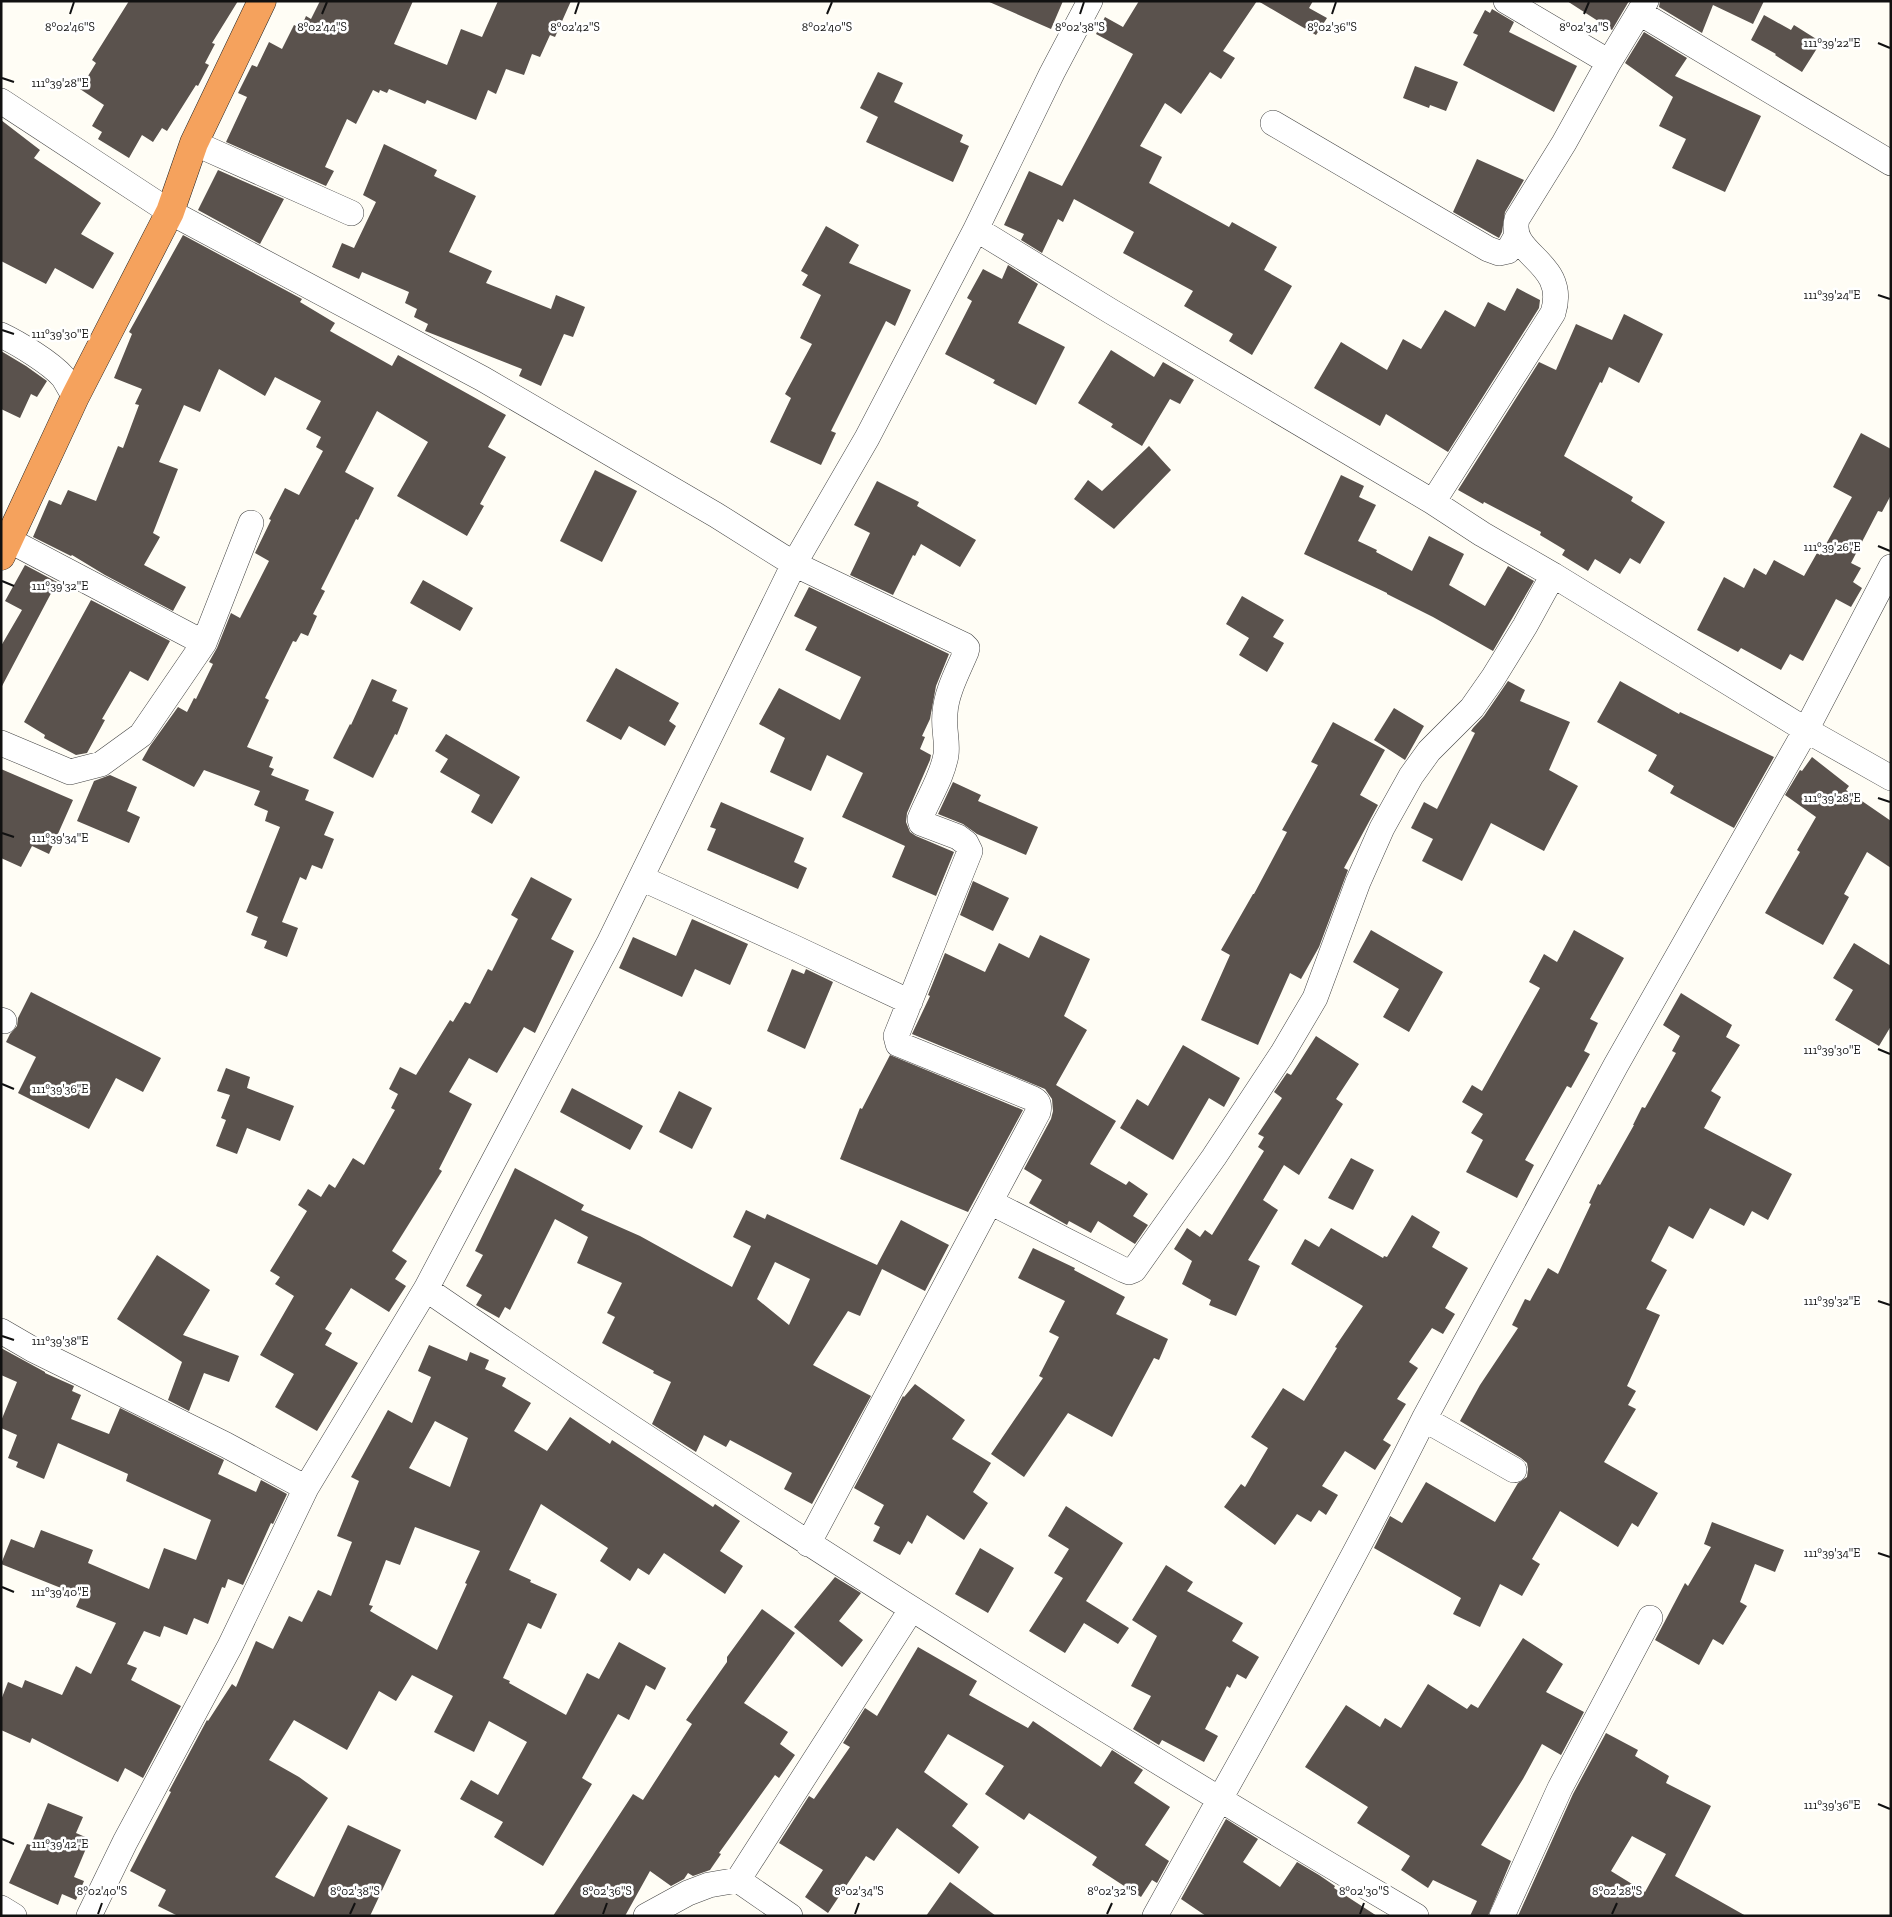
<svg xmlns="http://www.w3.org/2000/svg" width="1892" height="1917" font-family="'Zilla Slab',serif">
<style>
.building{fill:#5a524d;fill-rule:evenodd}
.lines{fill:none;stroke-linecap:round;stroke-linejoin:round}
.minor-casing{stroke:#444;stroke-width:26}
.highway-casing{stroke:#222;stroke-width:29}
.minor{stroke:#fff;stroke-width:25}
.highway{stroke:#f5a25d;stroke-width:28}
.ticks{fill:none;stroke:#111;stroke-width:2}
.ticks-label{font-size:12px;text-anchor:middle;fill:#111;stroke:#fff;stroke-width:5;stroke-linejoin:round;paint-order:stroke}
</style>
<rect width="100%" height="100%" fill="#fffdf5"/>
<!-- building -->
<path class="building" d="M129 1H238L212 43 215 44 205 63 209 65 198 86 196 85 167 131 162 128 153 142 142 135 129 158 98 139 102 132 92 126 104 105 80 89 96 63 92 60Z
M320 1H413L394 44 447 65 461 29 482 37 498 1H571L555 37 550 35 540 57 532 54 524 75 506 69 496 94 488 90 476 120 427 100 425 104 389 89 387 93 380 90 379 93 373 90 356 124 347 119 325 167 334 171 326 186 226 142 247 97 238 93 252 65 257 67 269 42 282 49 294 25 301 28 306 16 311 19Z
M987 1H1063L1051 29Z
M1139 1H1257L1223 51 1235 58 1221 79 1210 72 1181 114 1165 103 1140 146 1162 157 1149 183 1229 227 1232 222 1277 247 1264 270 1292 286 1252 355 1229 341 1233 334 1184 306 1193 291 1123 253 1134 232 1074 199 1063 222 1058 219 1042 253 1021 240 1024 234 1004 225 1029 171 1062 186 1133 54 1096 34 1105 17 1123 27Z
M1258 1H1313L1309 8 1327 18 1316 35Z
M1567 1H1629L1612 30Z
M1660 1H1764L1753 24 1713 5 1702 33 1659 7Z
M1492 9 1514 22 1509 32 1577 66 1554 112 1463 65 1478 35 1473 33 1485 10 1490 13Z
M1764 15 1791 30 1794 25 1821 42 1802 72 1775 55 1776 54 1751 40Z
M1644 32 1687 58 1675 76 1761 116 1725 192 1672 168 1686 139 1659 126 1673 97 1625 63Z
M1415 66 1458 82 1446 111 1430 105 1429 108 1403 98Z
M878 72 903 83 894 102 963 135 960 142 969 146 953 182 866 142 878 117 860 108Z
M1 120 40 150 34 158 101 203 81 234 114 253 93 289 55 268 46 284 1 261Z
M384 144 437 170 434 176 476 196 449 252 492 271 486 283 551 309 556 295 585 307 573 337 564 334 541 386 519 376 522 369 425 331 428 324 414 317 417 309 405 303 409 292 362 272 359 279 332 267 342 243 354 248 376 202 363 195Z
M1477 159 1524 180 1505 212 1502 232 1499 238 1453 212Z
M218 170 284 199 260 244 198 210Z
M826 226 859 245 849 263 911 290 895 326 886 321 831 431 836 433 821 465 770 442 791 398 785 394 812 344 800 338 821 295 802 285 808 275 801 271Z
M183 235 302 299 300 302 335 323 330 331 392 366 398 355 506 415 488 447 506 457 480 504 484 506 467 536 397 496 428 442 377 411 345 472 374 488 358 520 356 519 321 589 325 591 313 614 317 616 308 636 301 633 296 642 293 641 265 698 269 700 247 747 273 757 269 767 274 769 271 775 309 790 305 800 334 812 324 835 334 839 322 869 312 865 306 880 300 877 282 922 298 928 287 957 264 948 267 941 251 935 258 917 246 912 280 827 265 821 268 811 254 805 260 791 204 770 194 787 142 760 150 746 178 707 187 712 194 698 196 699 213 664 209 662 217 648 231 613 240 618 269 561 255 553 271 520 269 519 285 488 299 495 323 451 316 447 321 437 306 429 321 401 275 377 265 396 219 369 200 412 184 405 159 462 178 469 153 533 160 537 144 565 186 587 173 611 105 575 72 555 71 556 33 537 49 500 61 505 68 490 96 501 118 446 123 448 139 405 135 404 142 389 114 378 132 334 129 332Z
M1008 265 1038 284 1018 323 1065 347 1036 405 993 383 995 380 945 354 972 301 967 298 983 269 1002 279Z
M1517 288 1540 300 1539 308 1448 452 1386 414 1380 426 1314 388 1341 342 1387 370 1403 339 1421 349 1445 310 1475 327 1488 302 1505 311Z
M1624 314 1663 334 1639 383 1609 367 1602 383 1600 382 1564 456 1633 497 1631 501 1665 522 1640 564 1630 558 1620 574 1595 559 1588 571 1562 555 1565 550 1540 535 1541 532 1484 502 1483 504 1458 490 1539 362 1556 370 1576 324 1612 340Z
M1111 350 1154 377 1163 362 1194 380 1180 404 1170 399 1142 446 1111 427 1113 424 1078 403Z
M1 351 26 366 47 381 37 397 31 394 20 418 1 409Z
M1861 433 1891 449V495L1882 512 1878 511 1851 563 1861 568 1853 582 1862 588 1851 607 1836 599 1803 661 1790 654 1781 670 1741 648 1738 652 1697 630 1724 577 1744 588 1754 568 1766 575 1774 560 1804 576 1817 553 1820 555 1852 497 1833 487Z
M1149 446 1171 470 1114 529 1074 499 1088 480 1102 491Z
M595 470 637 491 602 562 560 541Z
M1341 475 1364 486 1359 497 1376 505 1358 541 1377 550 1376 552 1412 571 1429 536 1464 554 1449 585 1485 606 1508 566 1534 581 1493 651 1433 617 1387 594V593L1304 554Z
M877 481 919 502 917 506 976 540 960 567 921 544 915 556 913 555 893 595 850 575 870 533 854 525Z
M25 565 57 582 1 688V646L22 610 5 601Z
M423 580 473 608 460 631 410 603Z
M809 587 949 654 936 686 930 719 922 736 925 737 920 749 931 755 930 760 907 813 906 822 910 832 916 836 954 852 936 896 892 877 905 846 842 817 863 773 827 755 811 791 770 772 785 738 759 724 779 688 840 720 861 677 805 650 817 627 794 616Z
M1242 596 1284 620 1273 637 1284 643 1267 672 1239 655 1249 638 1226 624Z
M91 600 170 641 148 681 130 671 102 719 105 720 87 753 76 755 44 738 45 735 24 722Z
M616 668 679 703 669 721 676 726 665 746 629 726 621 740 586 721Z
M372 679 397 690 392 701 408 708 397 735 395 734 373 778 333 758 350 724 351 725Z
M1508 681 1525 690 1520 701 1570 722 1549 770 1578 786 1544 851 1491 823 1462 881 1422 861 1433 839 1411 828 1424 802 1437 809 1475 733 1471 731 1473 728 1484 716Z
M1620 681 1679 714 1680 712 1774 757 1734 828 1670 793 1674 786 1648 771 1657 755 1597 722Z
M1394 708 1424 726 1405 760 1374 740Z
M1333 722 1385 750 1360 795 1378 805 1344 868 1348 870 1319 947 1301 979 1290 973 1258 1045 1201 1020 1230 955 1221 950 1253 894H1254L1287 832 1282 830 1318 765 1311 762Z
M446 734 520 777 492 824 471 812 480 795 440 772 448 759 435 751Z
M1812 757 1849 786 1846 790 1891 821V868L1867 852 1844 894 1849 897 1823 945 1765 913 1800 852 1797 850 1816 817 1785 795 1800 770 1802 771Z
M1 769 73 800 49 854 32 846 21 867 1 858Z
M110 775 137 787 127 811 140 817 129 843 77 821 94 781Z
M953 782 981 795 978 801 1038 827 1026 855 977 834 963 824 938 814Z
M721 802 804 838 794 862 807 868 798 889 707 850 716 829 710 827Z
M531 877 572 899 551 939 574 951 535 1033 524 1027 497 1073 469 1058 449 1092 472 1104 439 1169 442 1171 392 1251 407 1261 395 1279 406 1286 389 1312 351 1288 325 1329 332 1333 325 1345 358 1363 317 1431 275 1407 294 1374 260 1355 294 1296 275 1284 280 1277 270 1271 307 1211 298 1205 308 1189 321 1197 329 1184 335 1188 353 1158 364 1165 395 1110 391 1108 398 1094 389 1089 400 1067 416 1075 450 1020 453 1022 465 1002 470 1004 488 969 492 971 518 919 511 915Z
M973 881 1009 898 993 931 960 915Z
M692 919 748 944 730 985 695 969 682 997 619 968 633 937 676 956Z
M1371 930 1443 972 1409 1032 1383 1017 1399 989 1353 962Z
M1574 930 1624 958 1590 1019 1598 1023 1584 1051 1590 1054 1571 1088 1567 1086 1525 1160 1534 1165 1517 1198 1466 1172 1483 1140 1471 1133 1483 1114 1462 1102 1472 1085 1482 1091 1540 988 1529 982 1544 954 1557 962Z
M1040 935 1090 959 1064 1016 1087 1030 1056 1085 1116 1121 1090 1164 1126 1185 1129 1181 1148 1194 1133 1216 1148 1225 1135 1244 1098 1221 1091 1233 1069 1221 1067 1225 1029 1203 1042 1180 1024 1169 1051 1119 1053 1111 1052 1099 1045 1089 912 1034 930 996 928 995 945 953 985 972 999 943 1029 958Z
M1854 943 1891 966V1026L1879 1046 1835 1020 1853 990 1833 978Z
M792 969 804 974 806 969 833 982 805 1049 767 1031Z
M31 992 161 1058 143 1092 116 1078 89 1129 18 1093 36 1057 6 1042 10 1034 17 1026 18 1018Z
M1681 993 1732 1025 1726 1037 1740 1045 1711 1091 1721 1097 1704 1128 1792 1174 1768 1220 1752 1211 1744 1226 1710 1208 1693 1239 1669 1226 1651 1261 1667 1270 1646 1309 1660 1315 1627 1386 1636 1391 1628 1405 1636 1409 1604 1462 1658 1493 1638 1527 1632 1523 1618 1547 1560 1511 1532 1559 1540 1564 1522 1596 1500 1584 1480 1627 1453 1614 1461 1598 1374 1548 1390 1516 1402 1523 1426 1482 1495 1522 1518 1483 1527 1477 1528 1469 1527 1463 1521 1458 1460 1421 1480 1385 1518 1328 1512 1325 1525 1299 1530 1301 1548 1268 1558 1274 1591 1204 1589 1203 1598 1184 1600 1185 1634 1125H1633L1642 1107 1645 1108 1676 1053 1672 1051 1680 1036 1663 1025Z
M1316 1036 1359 1064 1336 1099 1343 1104 1299 1175 1284 1165 1263 1200 1278 1210 1248 1260 1260 1266 1236 1316 1209 1305 1211 1300 1182 1284 1192 1261 1174 1249 1187 1228 1200 1237 1205 1230 1212 1235 1264 1151 1258 1147 1264 1137 1258 1134 1282 1098 1274 1092 1287 1073 1291 1075Z
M1183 1045 1240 1078 1224 1107 1209 1098 1173 1160 1120 1128 1137 1099 1148 1106Z
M890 1055 1023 1110 968 1212 840 1159 860 1108 862 1109Z
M226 1068 250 1077 247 1088 294 1106 280 1141 247 1128 237 1154 216 1146 226 1120 221 1118 230 1095 217 1091Z
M572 1088 643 1126 630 1150 560 1112Z
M679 1091 712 1108 692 1149 659 1132Z
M1351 1158 1374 1170 1353 1210 1328 1198Z
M515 1168 584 1205 581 1210 640 1236 732 1287 751 1246 733 1237 746 1210 765 1219 767 1214 877 1265 901 1220 949 1245 925 1291 882 1269 860 1316 848 1311 813 1365 871 1396 812 1504 784 1489 792 1473 730 1440 726 1447 704 1435 696 1452 652 1424 671 1382 653 1373 654 1371 602 1343 615 1317 607 1313 622 1283 577 1263 588 1237 555 1219 510 1310 505 1307 499 1318 476 1305 482 1295 466 1286 483 1255 475 1251ZM775 1262 810 1279 789 1325 757 1299Z
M1412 1215 1440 1232 1432 1247 1468 1268 1445 1308 1455 1314 1443 1334 1432 1328 1409 1362 1418 1368 1397 1399 1406 1404 1383 1440 1391 1445 1375 1470 1345 1451 1322 1486 1338 1495 1326 1515 1319 1510 1311 1522 1297 1514 1275 1545 1224 1507 1241 1484 1245 1487 1268 1448 1251 1437 1283 1388 1304 1401 1337 1348 1335 1347 1363 1306 1291 1264 1305 1239 1319 1247 1331 1228 1383 1258 1384 1256 1387 1257Z
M1033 1248 1075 1268 1074 1270 1125 1297 1116 1314 1168 1339 1159 1360 1154 1358 1112 1437 1068 1413 1024 1477 991 1454 1043 1378 1039 1376 1059 1337 1049 1332 1065 1301 1018 1278Z
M157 1255 210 1290 183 1335 239 1356 229 1382 204 1373 189 1411 168 1400 182 1362 117 1319Z
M429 1345 467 1361 470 1352 489 1360 485 1369 506 1378 502 1386 531 1403 514 1431 547 1451 570 1417 610 1444 612 1440 713 1507 715 1504 740 1521 720 1551 743 1566 725 1594 664 1553 649 1575 638 1568 630 1581 600 1561 608 1548 541 1504 509 1570 531 1580 530 1582 557 1594 541 1629 528 1623 503 1678 510 1681 509 1683 566 1715 587 1673 599 1679 619 1642 666 1668 655 1690 646 1685 629 1720 618 1714 582 1778 592 1784 543 1866 494 1837 503 1822 460 1799 471 1780 498 1795 527 1742 489 1721 474 1752 434 1732 453 1696 412 1675 396 1701 379 1691 347 1750 294 1720 269 1760 299 1777 328 1798 275 1877 314 1897 348 1825 401 1850 370 1916H178L158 1906 166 1890 130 1871 171 1792 169 1791 207 1720 208 1721 232 1684 236 1687 256 1641 273 1649 289 1616 302 1622 318 1590 331 1596 352 1542 337 1536 359 1481 351 1477 388 1410 412 1423 431 1377 418 1371ZM435 1421 468 1438 450 1487 409 1468ZM415 1527 480 1551 465 1583 467 1584 437 1650 370 1611 373 1606 369 1605 386 1560 400 1565Z
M1 1348 45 1372V1373L74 1386 72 1391 81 1395 71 1419 109 1434 120 1408 224 1460 218 1474 256 1492 261 1480 287 1494 273 1524 271 1523 243 1585 228 1579 225 1588 222 1587 208 1624 194 1618 187 1635 164 1626 160 1637 144 1631 127 1664 137 1668 131 1680 181 1706 143 1778 125 1768 118 1782 32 1738 30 1743 1 1730V1700L8 1682 22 1688 25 1680 62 1695 76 1666 91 1674 116 1623 76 1607 81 1596 1 1564 11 1539 34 1548 41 1530 93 1550 88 1563 149 1589 164 1548 196 1560 211 1520 126 1481 128 1474 58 1443 44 1479 16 1467 18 1462 8 1458 17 1435 1 1428V1421L17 1382 1 1375Z
M915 1384 965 1420 952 1439 991 1463 973 1492 988 1503 964 1540 927 1515 912 1544 908 1541 900 1555 873 1541 880 1527 874 1524 884 1505 854 1488 903 1396 904 1397Z
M1066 1506 1123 1543 1086 1601 1129 1628 1118 1644 1084 1623 1065 1653 1029 1631 1063 1578 1054 1573 1069 1549 1048 1536Z
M1712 1522 1784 1550 1775 1572 1755 1564 1740 1602 1747 1606 1723 1645 1713 1639 1699 1665 1655 1640 1685 1583 1688 1586 1711 1547 1704 1544Z
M980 1548 1014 1568 988 1613 955 1594Z
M1166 1565 1193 1582 1187 1591 1243 1623 1232 1641 1259 1657 1246 1679 1237 1674 1230 1688 1227 1686 1205 1729 1218 1736 1204 1762 1162 1740 1159 1745 1133 1729 1151 1696 1131 1686 1157 1636 1132 1620Z
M835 1577 861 1593 839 1621 863 1640 842 1667 794 1627Z
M762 1609 795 1633 744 1703 788 1732 780 1744 795 1755 779 1778 775 1775 719 1853 721 1854 710 1870 693 1876 688 1873 684 1879 671 1886 650 1871 625 1916H553L633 1794 643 1800 692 1724 686 1720 727 1662V1657Z
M1523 1638 1563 1664 1546 1692 1584 1712 1561 1755 1542 1744 1523 1779 1481 1845 1511 1861 1488 1916H1470L1477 1901 1433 1880 1428 1888 1401 1870 1410 1856 1357 1823 1368 1807 1305 1767 1346 1705 1380 1727 1385 1718 1401 1728 1428 1684 1467 1709 1471 1704 1478 1708Z
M918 1647 977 1681 969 1695 1028 1728 1033 1721 1101 1767 1112 1750 1143 1770 1134 1783 1170 1807 1145 1845 1169 1861 1157 1883 1152 1880 1141 1897 1092 1865 1097 1857 1029 1813 1024 1820 985 1794 1004 1766 948 1734 924 1772 968 1804 952 1826 979 1847 959 1874 897 1828 874 1861 866 1856 828 1913 805 1897 823 1870 779 1843 809 1796 814 1799 850 1747 843 1743 865 1708 877 1716Z
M1606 1733 1638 1750 1635 1756 1669 1776 1666 1783 1711 1806 1675 1876 1746 1916H1518L1573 1794ZM1632 1836 1666 1854 1645 1892 1611 1871Z
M48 1803 83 1817 76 1833 90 1839 74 1877 84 1881 76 1900 62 1894 58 1905 9 1883 27 1844 31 1845Z
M1226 1819 1258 1839 1243 1862 1280 1887 1297 1862 1319 1875 1335 1886 1334 1888 1377 1916H1206L1181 1899Z
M950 1882 996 1916H926Z"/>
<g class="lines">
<defs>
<path id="minor" d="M1506 1 1609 62
M1640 13 1891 163
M1 101 170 212 483 379 716 515 794 564 964 645 967 648 966 652C958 671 946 693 945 713 943 728 948 741 946 755 942 778 928 798 920 819L921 823 958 837 966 843 970 851 896 1036 898 1044 903 1046 1029 1097C1038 1100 1040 1103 1038 1112L990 1202
M1273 123 1488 249 1499 253 1508 251 1516 237
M194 143 351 213
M976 229 1112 312 1433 502 1482 534 1553 575 1806 730 1616 1065 1424 1419C1340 1587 1246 1751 1155 1916
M1 335C18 343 51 363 63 377 67 383 71 391 75 397
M1433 502 1553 313C1569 261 1507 256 1517 219L1564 143 1609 62 1646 1
M1 536 204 643
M1891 567 1806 730 1891 778
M1 743 70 772 101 764 141 735 204 643 251 523
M641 878 793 947 910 1002
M1 1020 4 1021
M426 1289C748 1510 1079 1718 1416 1916
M1 1331 32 1349 226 1445 306 1488
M1424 1419 1514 1470
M808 1544 990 1202 1124 1270 1129 1272 1134 1270 1214 1157 1282 1054 1315 998 1358 882 1382 828 1411 776 1429 751 1472 708 1493 678 1525 626 1553 575
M738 1880 790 1916
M1 1908 14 1916
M89 1916 125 1842 230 1646 306 1488 426 1289 610 941 794 564 867 438 976 229 1052 73 1090 1
M646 1916 688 1893 709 1885 738 1880 911 1610
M1502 1916 1560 1788 1650 1618"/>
<path id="highway" d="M1 556 75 397 170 212 194 143 262 1"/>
</defs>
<!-- minor casing -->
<use href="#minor" class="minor-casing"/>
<!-- highway casing -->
<use href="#highway" class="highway-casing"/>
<!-- minor -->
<use href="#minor" class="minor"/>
<!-- highway -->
<use href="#highway" class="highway"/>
</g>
<!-- ticks -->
<path class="ticks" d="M70 14 74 2M322 14 327 2M575 14 579 2M827 14 832 2M1080 14 1084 2M1332 14 1336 2M1584 14 1589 2M1878 43 1890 48M2 78 14 82M1878 295 1890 299M2 330 14 334M1878 546 1890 551M2 581 14 586M1878 798 1890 802M2 833 14 837M1878 1049 1890 1054M2 1084 14 1089M1878 1301 1890 1305M2 1336 14 1340M1878 1553 1890 1557M2 1587 14 1592M1878 1804 1890 1809M2 1839 14 1844M98 1914 102 1903M350 1914 355 1903M603 1914 607 1903M855 1914 859 1903M1107 1914 1112 1903M1360 1914 1364 1903M1612 1914 1617 1903"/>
<g class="ticks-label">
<text x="70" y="31">8°02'46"S</text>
<text x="575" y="31">8°02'42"S</text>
<text x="322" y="31">8°02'44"S</text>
<text x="827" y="31">8°02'40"S</text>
<text x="1080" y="31">8°02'38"S</text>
<text x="1332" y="31">8°02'36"S</text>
<text x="1584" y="31">8°02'34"S</text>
<text x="1832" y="47">111°39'22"E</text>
<text x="60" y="87">111°39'28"E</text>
<text x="1832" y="299">111°39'24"E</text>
<text x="60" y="338">111°39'30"E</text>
<text x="1832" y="551">111°39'26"E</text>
<text x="60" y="590">111°39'32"E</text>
<text x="1832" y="802">111°39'28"E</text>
<text x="60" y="842">111°39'34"E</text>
<text x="1832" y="1054">111°39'30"E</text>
<text x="60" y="1093">111°39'36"E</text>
<text x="1832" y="1305">111°39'32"E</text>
<text x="60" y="1345">111°39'38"E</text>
<text x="1832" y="1557">111°39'34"E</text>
<text x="60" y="1596">111°39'40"E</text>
<text x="1832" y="1809">111°39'36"E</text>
<text x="60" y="1848">111°39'42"E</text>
<text x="102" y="1895">8°02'40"S</text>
<text x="355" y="1895">8°02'38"S</text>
<text x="607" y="1895">8°02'36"S</text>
<text x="859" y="1895">8°02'34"S</text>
<text x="1112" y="1895">8°02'32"S</text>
<text x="1364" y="1895">8°02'30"S</text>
<text x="1617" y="1895">8°02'28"S</text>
</g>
<!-- border -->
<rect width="1892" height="1917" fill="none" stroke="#111111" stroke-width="5"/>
</svg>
